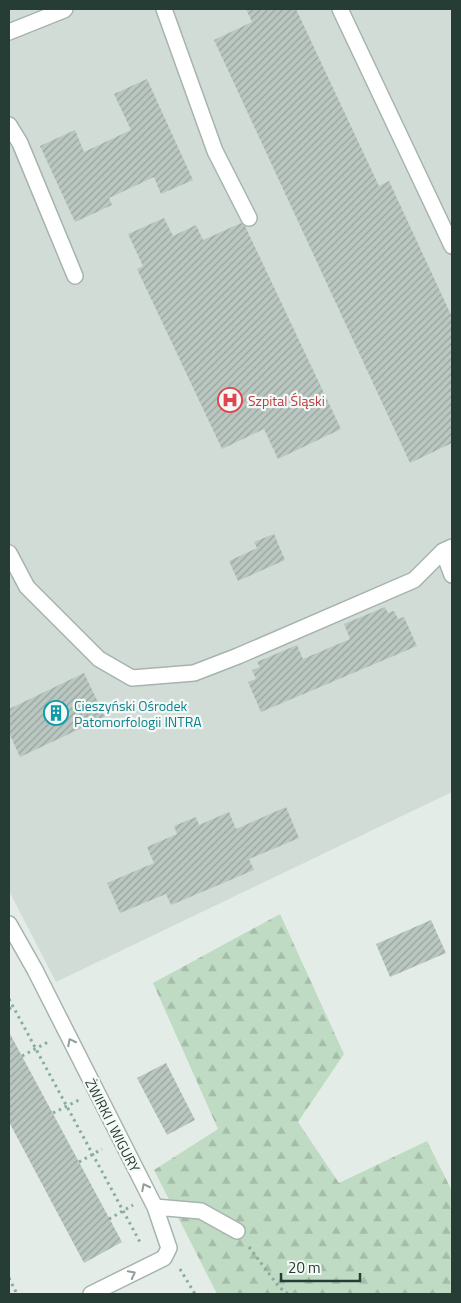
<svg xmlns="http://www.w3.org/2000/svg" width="461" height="1303" font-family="'Titillium Web',sans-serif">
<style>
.built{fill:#d2dcd7}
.forest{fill:url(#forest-firs)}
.building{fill:url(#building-hatch)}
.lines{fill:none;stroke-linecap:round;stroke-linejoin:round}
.minor-casing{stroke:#a7b4ae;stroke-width:18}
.path{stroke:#87ad9e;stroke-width:3;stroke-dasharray:2.5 4;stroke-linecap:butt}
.minor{stroke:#fff;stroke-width:15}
.oneway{stroke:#929e9a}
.labels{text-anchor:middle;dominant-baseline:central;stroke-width:4.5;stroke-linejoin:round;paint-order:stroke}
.health-label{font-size:14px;fill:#be3a42;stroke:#f5f9f6;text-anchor:start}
.culture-label{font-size:14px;fill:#0d838f;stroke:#f5f9f6;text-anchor:start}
.street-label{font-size:14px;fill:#253d34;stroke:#f5f9f6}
</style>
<defs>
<pattern id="forest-firs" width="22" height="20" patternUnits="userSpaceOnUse" patternTransform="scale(1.25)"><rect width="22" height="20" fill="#bfdbc4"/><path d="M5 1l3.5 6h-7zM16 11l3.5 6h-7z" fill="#a4bda9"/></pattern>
<pattern id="building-hatch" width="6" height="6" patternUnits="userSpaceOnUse" patternTransform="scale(1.25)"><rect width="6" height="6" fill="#bac7c1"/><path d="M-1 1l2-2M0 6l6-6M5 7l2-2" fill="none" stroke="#97a39e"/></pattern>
</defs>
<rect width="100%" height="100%" fill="#e4ece8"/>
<!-- built -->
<path class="built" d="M9 9H452V792L56 982 9 891Z"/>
<!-- forest -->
<path class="forest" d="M280 914 344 1054 298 1122 339 1183 427 1141 452 1191V1294H217L154 1170 218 1129 153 983Z"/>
<!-- building -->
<path class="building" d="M246 9H296L379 186 389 181 452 317V443L410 463 214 40 252 22Z
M147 79 193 180 161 194 154 177 109 198 112 205 75 222 40 146 75 130 84 152 131 130 114 94Z
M164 218 173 236 196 225 203 240 241 223 245 226 341 429 278 459 264 429 222 449 137 269 143 266 128 234Z
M274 534 285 560 238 581 229 561 257 548 254 542Z
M385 607 388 613 394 611 398 619 404 617 417 646 261 712 248 682 256 679 252 670 260 667 257 662 297 645 303 659 350 639 344 624Z
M84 673 105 717 20 757 9 733V709Z
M286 807 299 838 249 859 254 870 171 905 166 894 120 913 107 883 154 863 147 847 177 834 174 826 196 817 199 825 229 812 236 829Z
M431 920 446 953 390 977 376 944Z
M9 1032 122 1242 84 1263 9 1122Z
M166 1063 195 1120 167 1135 137 1078Z"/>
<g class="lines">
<defs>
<path id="minor" d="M164 9 215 151 249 218
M340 9 452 246
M9 32 64 10 65 9
M9 125 20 143 75 276
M443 551 452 575
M9 553 27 587 99 659 132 678 194 673 238 656 414 580 443 551 452 547
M9 924 35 970 155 1207 169 1248 164 1258 91 1294
M155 1207 201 1211 237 1231"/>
</defs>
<!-- minor casing -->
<use href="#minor" class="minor-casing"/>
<!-- path -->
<path class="path" d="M9 999 141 1244
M9 1009 13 1006
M22 1056 48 1042
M53 1113 79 1100
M79 1162 102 1149
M109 1219 133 1205
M249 1247 279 1287 288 1294
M180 1269 195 1294
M9 1278 17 1294"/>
<!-- minor -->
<use href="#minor" class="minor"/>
</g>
<!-- one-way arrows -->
<defs><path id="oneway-chevron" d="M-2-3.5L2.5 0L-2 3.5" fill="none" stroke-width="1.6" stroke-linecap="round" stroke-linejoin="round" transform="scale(1.25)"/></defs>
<g class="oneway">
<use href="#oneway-chevron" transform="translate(71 1042) rotate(-117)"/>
<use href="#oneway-chevron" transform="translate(145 1187) rotate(-117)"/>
<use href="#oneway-chevron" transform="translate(132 1274) rotate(-27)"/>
</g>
<!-- icons -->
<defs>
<symbol id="hospital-ring" viewBox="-11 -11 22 22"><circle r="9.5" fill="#f5f9f6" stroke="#e0444e" stroke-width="1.5"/><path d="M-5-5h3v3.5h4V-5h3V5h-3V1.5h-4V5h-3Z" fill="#e0444e"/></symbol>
<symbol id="building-ring" viewBox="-11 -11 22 22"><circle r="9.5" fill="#f5f9f6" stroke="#0f9aa8" stroke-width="1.5"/><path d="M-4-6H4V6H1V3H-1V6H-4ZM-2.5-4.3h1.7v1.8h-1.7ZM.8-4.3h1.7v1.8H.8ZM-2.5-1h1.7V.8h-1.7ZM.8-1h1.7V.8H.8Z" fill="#0f9aa8"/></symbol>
</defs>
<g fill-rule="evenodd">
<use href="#hospital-ring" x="216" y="386" width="28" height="28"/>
<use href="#building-ring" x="42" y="699" width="28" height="28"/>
</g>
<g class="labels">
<!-- health labels -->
<g class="health-label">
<text x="248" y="400">Szpital Śląski</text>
</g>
<!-- culture labels -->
<g class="culture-label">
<text x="74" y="705">Cieszyński Ośrodek<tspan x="74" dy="16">Patomorfologii INTRA</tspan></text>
</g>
<!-- street labels -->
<g class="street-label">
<text transform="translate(113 1125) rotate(63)">ŻWIRKI I WIGURY</text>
</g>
</g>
<!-- border -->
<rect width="461" height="1303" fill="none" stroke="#253d34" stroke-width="20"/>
<!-- scale -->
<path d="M281 1273v8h79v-8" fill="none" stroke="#253d34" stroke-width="2.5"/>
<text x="288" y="1273" font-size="15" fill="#253d34" stroke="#f5f9f6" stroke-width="4" paint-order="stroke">20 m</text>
</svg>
